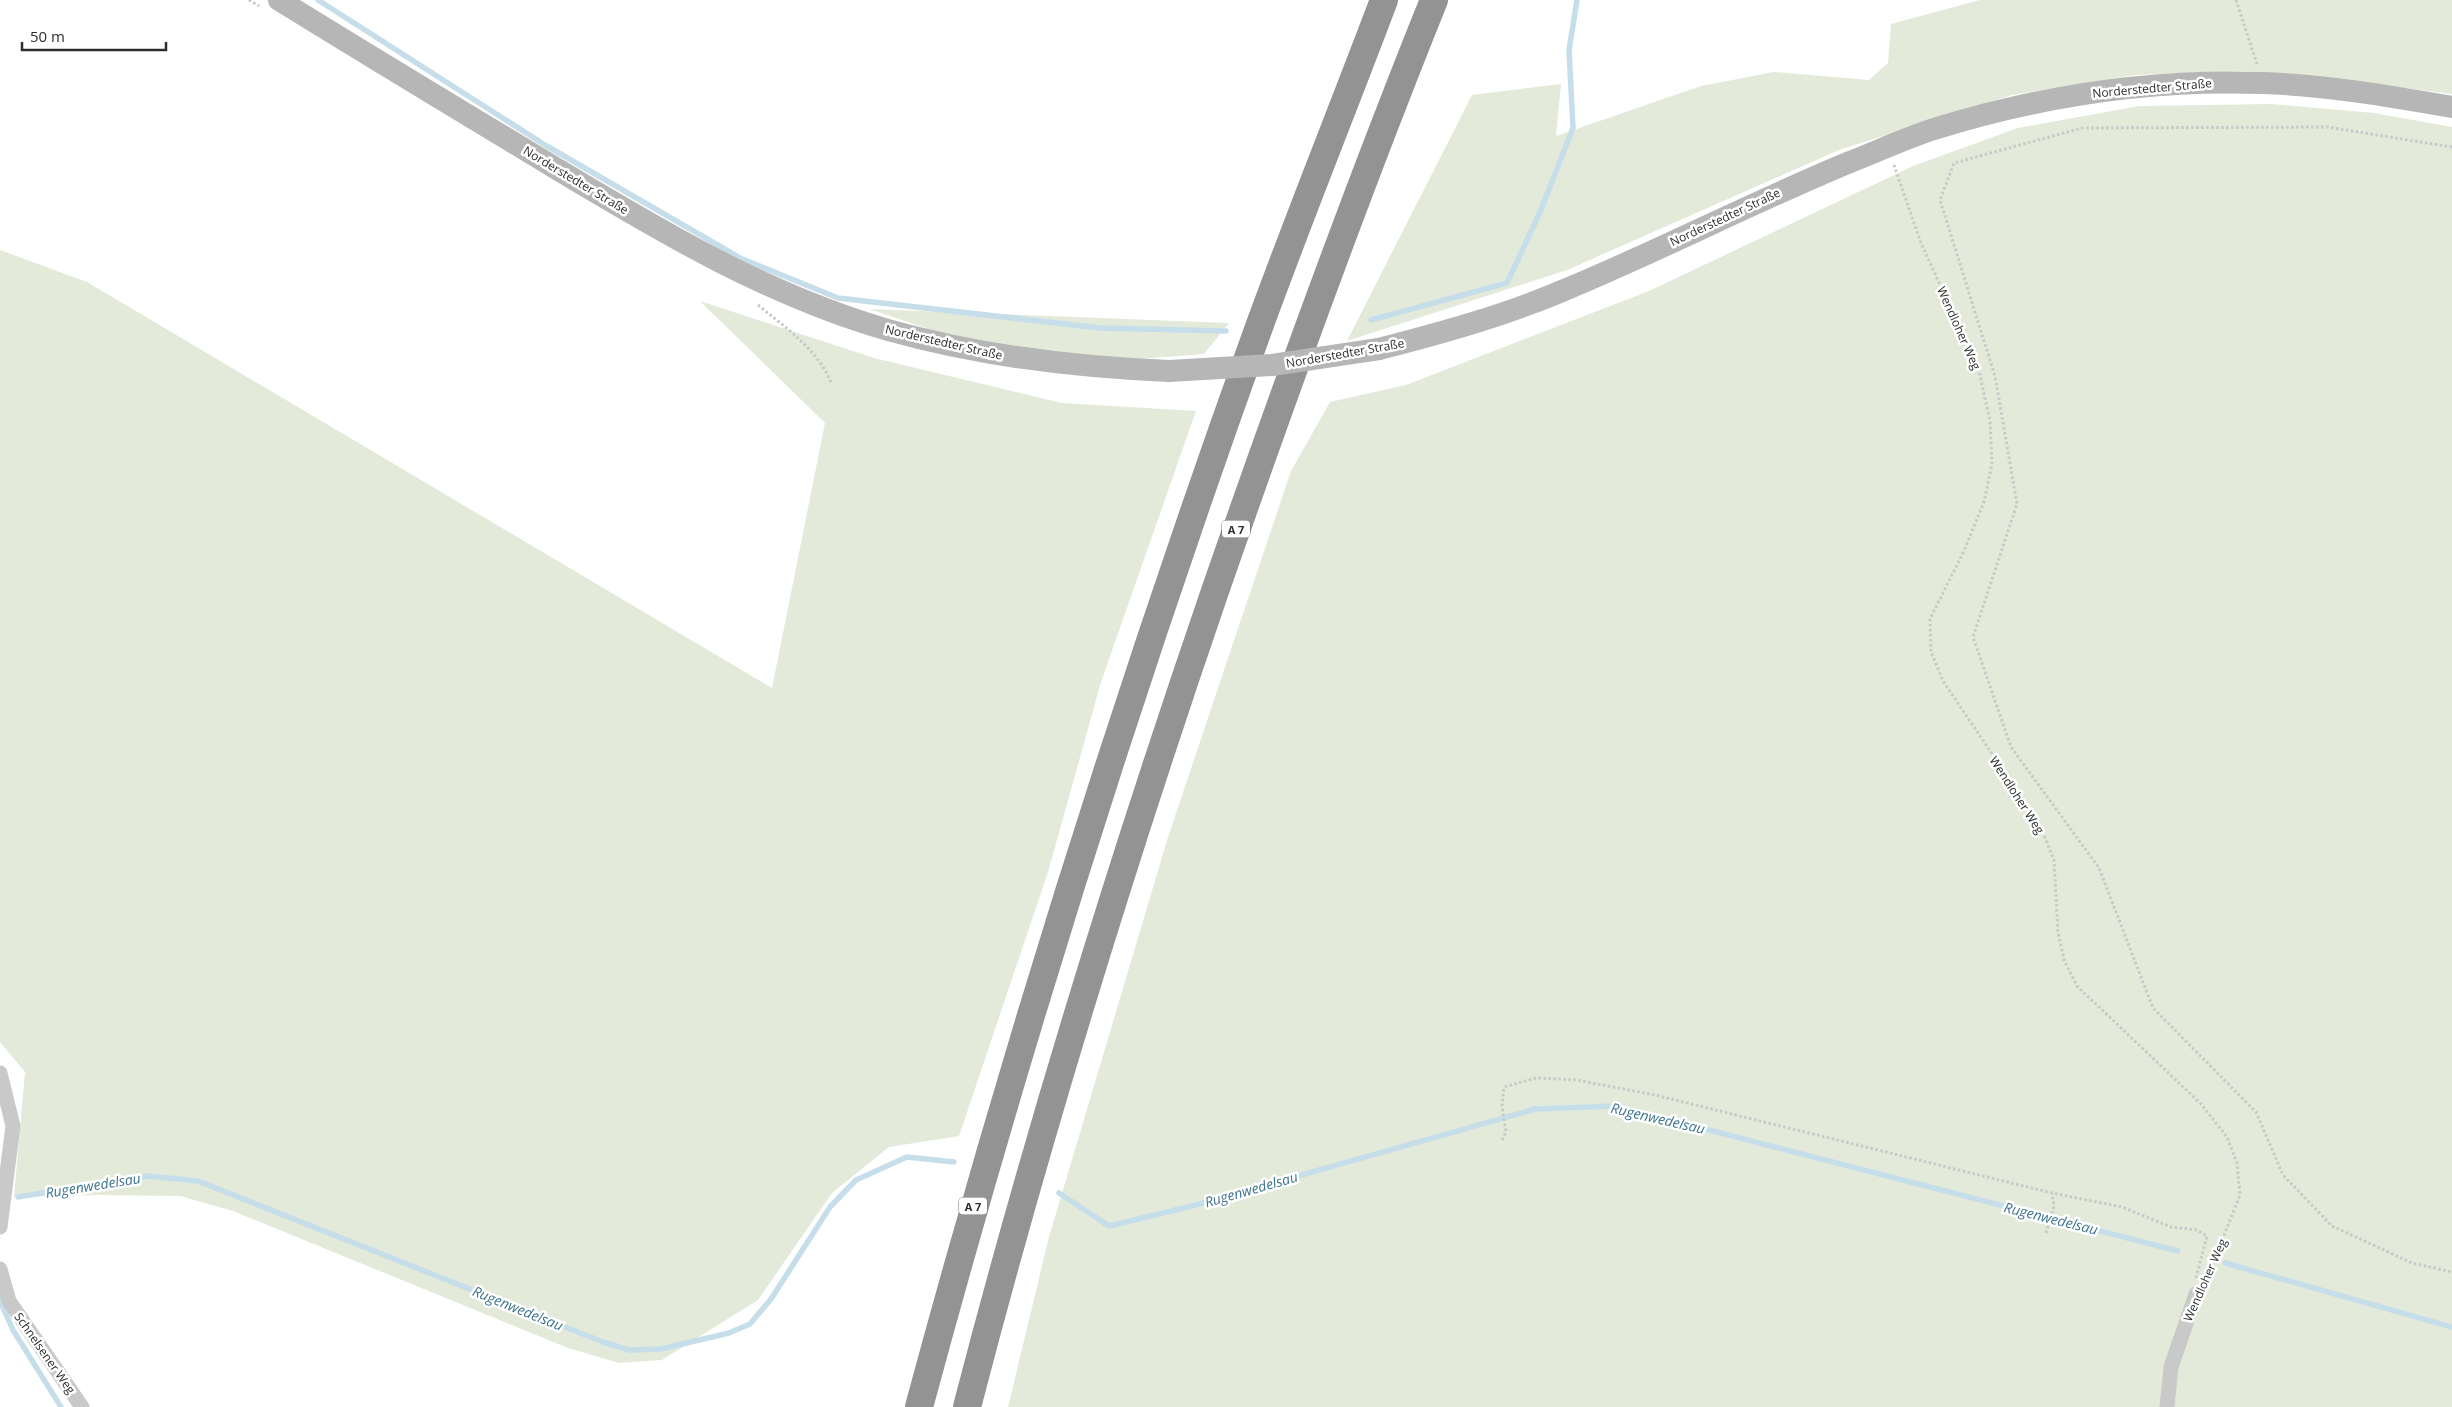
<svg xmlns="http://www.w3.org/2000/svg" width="2452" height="1407" font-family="'Open Sans',sans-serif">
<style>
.green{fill:#e3ead9}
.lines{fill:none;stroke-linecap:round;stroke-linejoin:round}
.stream{stroke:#c5deea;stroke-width:5.5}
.path{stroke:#c9c9c9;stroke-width:3;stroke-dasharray:2.5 2.5;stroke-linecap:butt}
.street{stroke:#c9c9c9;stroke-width:15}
.secondary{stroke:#b6b6b6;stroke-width:22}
.highway{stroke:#939393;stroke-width:28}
.secondary-bridge{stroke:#b6b6b6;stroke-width:22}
.labels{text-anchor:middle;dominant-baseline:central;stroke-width:5;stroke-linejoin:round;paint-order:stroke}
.shield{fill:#fff;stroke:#6b6b6b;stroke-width:1}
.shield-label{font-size:11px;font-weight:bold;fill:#2c2c2c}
.street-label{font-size:12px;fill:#2c2c2c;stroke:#fff}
.water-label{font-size:14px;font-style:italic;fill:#3b738d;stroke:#fff}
</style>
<rect width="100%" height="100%" fill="#fff"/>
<!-- green -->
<path class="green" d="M1980 0H2452V94L2316 77 2243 71 2135 75 2012 95 1839 150 1567 270 1347 341 1472 95 1561 84 1556 136 1701 86 1774 72 1869 80 1888 63 1891 24Z
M2271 104 2374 113 2452 127V1407H1008L1049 1237 1168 837 1291 471 1330 402 1406 385 1649 291 1913 166 2018 128 2139 106Z
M0 250 87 282 772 688 825 423 700 301 874 358 1062 403 1196 411 1101 682 1048 872 959 1136 889 1147 832 1193 758 1300 662 1360 619 1363 568 1348 233 1211 180 1196 97 1195 14 1197 25 1072 0 1042Z
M870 309 1229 323 1204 354 1101 362 957 339Z"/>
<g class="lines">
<!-- stream -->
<path class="stream" d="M318 0 545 145 740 258 838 298 1100 328 1226 331
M1371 320 1507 283 1540 212 1573 128 1569 50 1577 0
M1059 1193 1109 1226 1192 1206 1535 1109 1616 1106 2178 1251
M18 1197 147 1176 198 1181 603 1342 629 1350 661 1349 729 1333 750 1324 771 1299 830 1207 856 1180 907 1157 954 1162
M2225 1263 2452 1327
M0 1301 13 1330 61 1407"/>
<!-- path -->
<path class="path" d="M249 0 259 6
M2236 0 2257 64
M2452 147 2327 127 2082 128 1954 163 1940 200 1995 376 2017 504 1973 637 2011 747 2099 868 2153 1008 2256 1112 2283 1175 2332 1226 2412 1263 2452 1272
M1894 165 1921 243 1979 371 1990 421 1992 464 1984 502 1963 553 1930 619 1931 652 1943 681 2040 825 2054 860 2058 932 2064 960 2077 986 2201 1104 2227 1137 2237 1163 2240 1195 2206 1281
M758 305C786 328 816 348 831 382
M1502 1140 1506 1132 1502 1106 1504 1087 1536 1078 1576 1080 1655 1095 2052 1193 2122 1207 2171 1227 2197 1230 2207 1236 2196 1278
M2046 1233 2054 1206 2052 1193"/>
<!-- street -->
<path class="street" d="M0 1073 13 1126 0 1227
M0 1269 9 1301 82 1407
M2167 1407 2171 1367 2196 1294"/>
<!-- secondary -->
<path class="secondary" d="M279 0C371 57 464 113 557 169 662 232 769 296 888 330 980 356 1073 367 1169 371
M1379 349C1441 333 1503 316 1562 291 1659 251 1753 202 1850 162 1878 151 1906 138 1934 129 2040 96 2151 79 2262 83 2326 85 2389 96 2452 107"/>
<!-- highway -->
<path class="highway" d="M919 1407C1016 1047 1128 692 1254 341 1295 227 1341 114 1384 0
M967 1407C1038 1133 1122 862 1214 594 1283 395 1355 196 1434 0"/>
<!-- secondary-bridge -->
<path class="secondary-bridge" d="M1169 371 1272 365 1379 349"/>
</g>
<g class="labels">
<!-- shield labels -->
<g class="shield">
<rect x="1222" y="520.5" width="28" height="17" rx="4"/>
<rect x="959" y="1197.5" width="28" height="17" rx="4"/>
</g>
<g class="shield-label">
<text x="1236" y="529">A 7</text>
<text x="973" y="1206">A 7</text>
</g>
<!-- street labels -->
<g class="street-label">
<text transform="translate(2152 88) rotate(-5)">Norderstedter Straße</text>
<text transform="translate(576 180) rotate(31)">Norderstedter Straße</text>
<text transform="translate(1725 217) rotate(-25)">Norderstedter Straße</text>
<text transform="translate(1959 328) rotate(66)">Wendloher Weg</text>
<text transform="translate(944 342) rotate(13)">Norderstedter Straße</text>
<text transform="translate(1345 353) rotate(-10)">Norderstedter Straße</text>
<text transform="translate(2017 795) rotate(57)">Wendloher Weg</text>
<text transform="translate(2205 1280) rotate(-66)">Wendloher Weg</text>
<text transform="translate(45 1353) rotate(55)">Schnelsener Weg</text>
</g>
<!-- water labels -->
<g class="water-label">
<text transform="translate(1658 1118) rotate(13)">Rugenwedelsau</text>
<text transform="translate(93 1185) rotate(-9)">Rugenwedelsau</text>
<text transform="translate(1251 1189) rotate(-16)">Rugenwedelsau</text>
<text transform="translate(2051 1218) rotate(14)">Rugenwedelsau</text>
<text transform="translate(518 1308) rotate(22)">Rugenwedelsau</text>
</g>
</g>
<!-- scale -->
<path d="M22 42v8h144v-8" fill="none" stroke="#2c2c2c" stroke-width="2.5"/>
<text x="30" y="42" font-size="15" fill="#2c2c2c" stroke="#ffffff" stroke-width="4" paint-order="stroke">50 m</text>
</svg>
